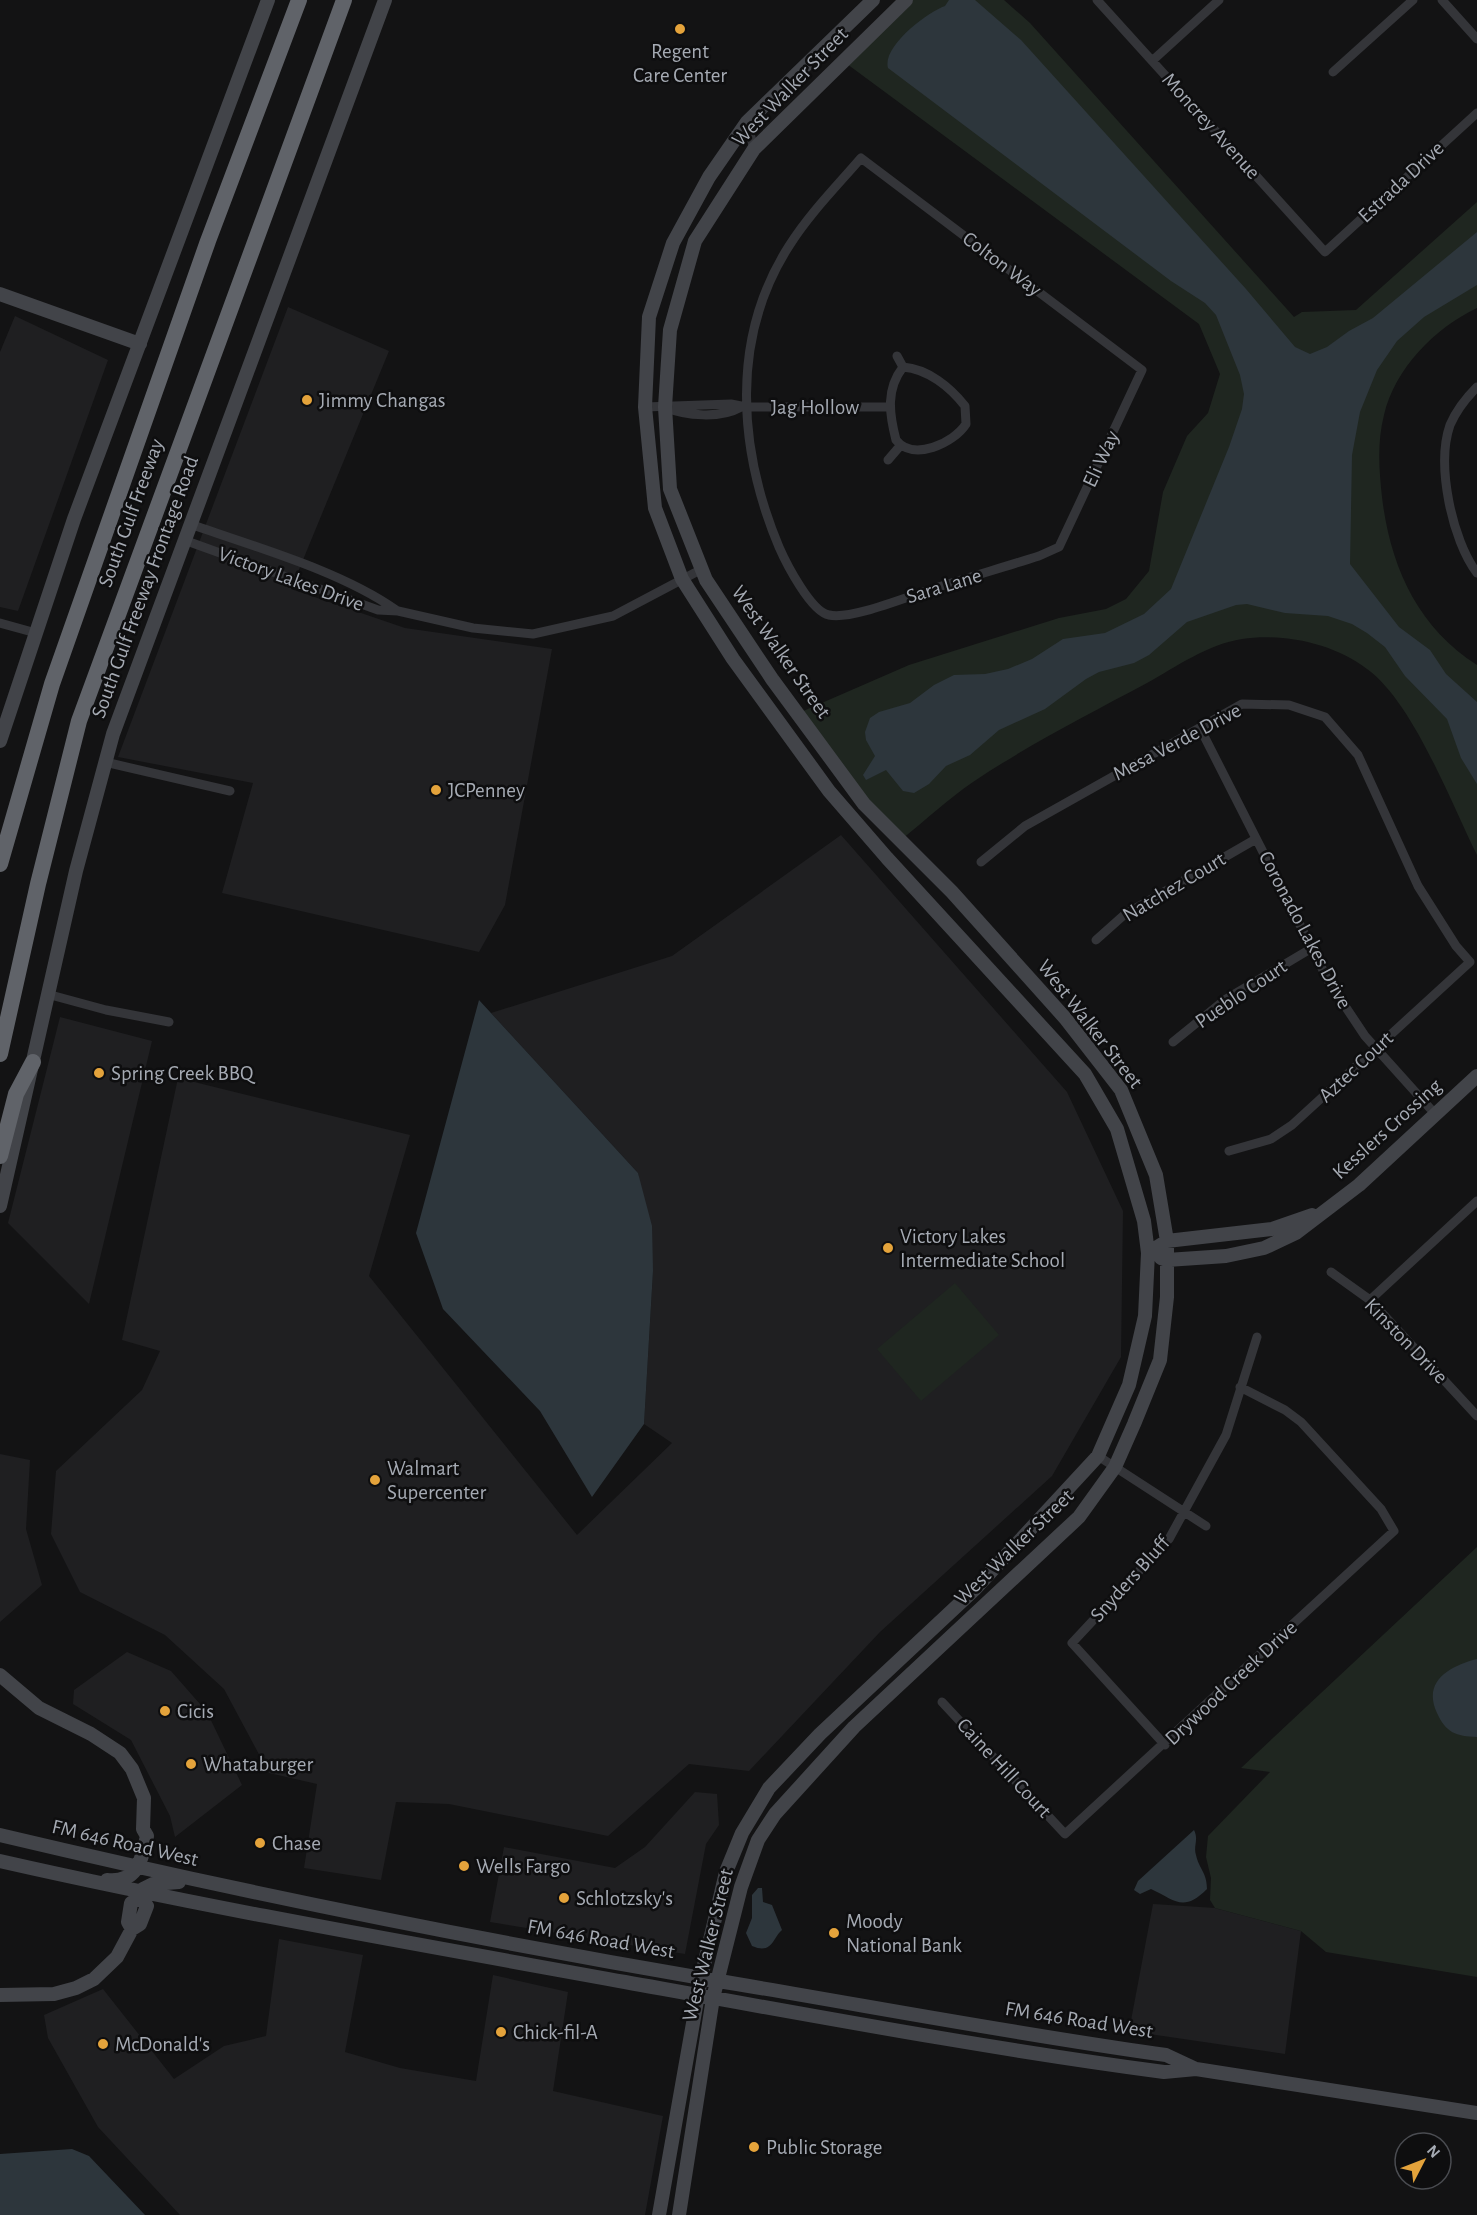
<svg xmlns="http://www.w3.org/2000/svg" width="1477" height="2215" font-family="'Alegreya Sans',sans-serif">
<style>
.built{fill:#1f1f21}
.green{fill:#1f2620}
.water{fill:#2d363c}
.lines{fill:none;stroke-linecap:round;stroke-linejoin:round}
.street{stroke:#343539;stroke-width:9}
.secondary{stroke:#424449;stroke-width:14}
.highway{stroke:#606369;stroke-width:16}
.poi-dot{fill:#e4a33b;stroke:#0e0e0f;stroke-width:2}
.labels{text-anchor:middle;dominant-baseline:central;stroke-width:5;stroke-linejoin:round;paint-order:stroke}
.poi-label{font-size:21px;fill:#a5aab3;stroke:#0e0e0f;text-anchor:start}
.street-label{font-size:21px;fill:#a5aab3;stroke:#0e0e0f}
</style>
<rect width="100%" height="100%" fill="#131314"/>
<!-- built -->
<path class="built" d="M288 307 389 351 291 589 405 628 552 649 505 905 479 952 222 893 253 783 118 757Z
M15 316 108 360 18 611 0 607V352Z
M841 835 1067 1092 1123 1211 1121 1357 1052 1476 880 1632 749 1771 689 1764 608 1836 449 1804 396 1802 381 1880 304 1868 317 1784 269 1773 224 1689 165 1635 80 1592 51 1534 56 1471 142 1390 160 1351 122 1340 178 1078 410 1135 369 1276 577 1535 672 1443 644 1424 653 1271 638 1173 491 1013 672 956Z
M60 1017 152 1041 89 1304 8 1223Z
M0 1454 30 1460 26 1529 42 1585 0 1622Z
M127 1652 171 1671 207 1712 242 1785 175 1837 170 1816 131 1740 73 1704 74 1690Z
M695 1792 717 1794 719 1825 706 1844 685 1954 490 1922 504 1847 615 1868 645 1847Z
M1153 1904 1215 1908 1301 1931 1285 2054 1129 2031Z
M279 1939 363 1955 345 2052 400 2068 476 2081 493 1975 568 1992 553 2091 663 2116 645 2215H180L98 2127 48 2038 44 2015 103 1989 174 2079 224 2046 266 2036Z"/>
<!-- green -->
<path class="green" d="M912 0H1004L1030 23 1294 317 1302 312 1356 310 1477 202V308C1435 328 1395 368 1384 415 1377 442 1379 470 1382 497 1390 565 1417 627 1477 665V855C1451 803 1413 702 1367 669 1333 643 1283 633 1242 639 1208 644 1176 667 1147 683 1089 714 1028 745 973 782 948 799 926 820 902 839L869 803 801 712 909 665 1059 618 1106 609 1126 599 1149 571 1163 492 1187 436 1208 413 1220 374 1199 324 847 64Z
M955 1283 999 1335 921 1401 877 1349Z
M1477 1547V1977L1326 1952 1301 1931 1215 1908 1210 1900 1211 1878 1206 1857 1208 1836 1270 1772 1241 1768Z"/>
<!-- water -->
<path class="water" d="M949 0H975L1021 40 1246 289 1295 347 1310 354 1327 347 1349 331 1373 318 1477 232V285L1424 317 1397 341 1377 370 1360 412 1352 455 1350 564 1399 627 1430 650 1446 674 1477 702V784L1461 758 1447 719 1405 676 1385 647 1367 633 1352 624 1328 616 1285 613 1247 604 1236 605 1187 622 1149 655 1134 663 1099 672 1086 679 1045 709 999 730 970 755 946 766 929 784 914 793 903 791 886 770 866 780 863 775 875 756 866 740 865 732 870 718 879 712 910 703 934 685 954 675 985 674 1008 669 1032 659 1063 639 1105 633 1144 614 1171 589 1229 447 1242 409 1244 394 1240 375 1216 315 1205 303 1171 281 888 68C882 46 928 12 945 6Z
M479 1000 638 1173 652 1226 653 1271 644 1424 592 1497 540 1411 443 1309 416 1233Z
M1477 1659V1737C1456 1736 1446 1733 1437 1713 1422 1681 1450 1666 1477 1659Z
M1194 1830C1199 1840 1193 1846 1196 1855 1199 1869 1207 1872 1207 1889 1183 1913 1175 1900 1151 1889L1140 1894 1134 1890 1138 1881Z
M758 1888H762L763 1902 772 1905 782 1930C773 1937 773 1955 752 1946L746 1933 752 1918V1895Z
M72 2149 89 2156 145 2215H0V2154Z"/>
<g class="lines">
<!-- street -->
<path class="street" d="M1097 0 1325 252 1477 113
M1442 0 1477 39
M1152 61 1219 0
M1333 72 1413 0
M747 122 754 149
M861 158 1142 370 1059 547 1039 556C1001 568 963 579 926 591 904 598 850 620 829 615 811 612 786 563 779 547 738 449 730 338 789 246 810 213 836 187 861 158Z
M897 356 903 367
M903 367C928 369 950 387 965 406L966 424C954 443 913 462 896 440 889 413 886 389 903 367Z
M1477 387C1466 398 1456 411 1450 425 1436 465 1452 540 1477 573
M645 407 731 404 746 407H890
M665 407C686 416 720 419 741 407
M888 460 900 446
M190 524C255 547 341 571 396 610
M184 540 378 610 398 611 473 628 533 634 613 616 702 569
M0 623 36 633
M1200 728 1329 982 1365 1036 1436 1115
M105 762 230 791
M981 862 1025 826 1242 704 1289 705 1325 717 1358 755 1418 886 1456 946 1470 962 1292 1125 1271 1139 1229 1151
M1096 940 1124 915 1256 839
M47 994 106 1010 169 1022
M1173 1042 1226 999 1312 948
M1331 1272 1370 1300 1477 1416
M1370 1300 1477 1201
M1098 1456 1206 1526
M942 1702 1065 1834 1394 1531 1381 1509 1301 1422 1285 1410 1240 1387
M1165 1745 1072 1643 1169 1539 1226 1435 1257 1337"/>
<!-- secondary -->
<path class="secondary" d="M0 294 140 344
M0 741 74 519 268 0
M0 1206 76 871 113 734 385 0
M1148 1253 1167 1241 1272 1229 1312 1215
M1161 1258 1167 1260 1226 1256 1264 1248 1296 1233 1359 1185 1477 1076
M0 1675 39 1708 91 1734 120 1753 132 1769 144 1798 143 1829 147 1836C141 1861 138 1883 107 1880
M0 1835C236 1891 474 1939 713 1980 864 2005 1014 2034 1166 2055L1196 2069 1477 2113
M0 1861C207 1908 416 1944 625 1982 804 2014 983 2048 1164 2072L1196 2069
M132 1929 128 1922 131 1903 140 1897 143 1889 153 1884 179 1882
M0 1995 54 1994 76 1988 94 1979 117 1957 132 1929 140 1924 147 1906 140 1897
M659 2215 701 1978 726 1872 742 1833 769 1788 820 1734 974 1590 1098 1456 1129 1385 1145 1316 1148 1253 1144 1221 1117 1129 1085 1074 887 858 829 791 733 659 682 579 655 508 645 407 649 317 673 243 709 177 747 122 873 0
M679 2215 713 1998 741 1887 758 1840 775 1814 854 1727 1079 1517 1115 1467 1134 1424 1160 1360 1167 1297V1241L1156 1175 1121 1090 1065 1018 952 892 864 804 772 679 706 580 670 489 665 407 670 330 695 241 754 149 906 0"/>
<!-- highway -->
<path class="highway" d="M0 864 52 684 208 241 299 0
M0 1054 38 884 79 721 344 0
M0 1156 16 1094 33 1062"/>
</g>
<!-- markers -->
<g class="poi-dot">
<circle cx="680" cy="29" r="6"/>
<circle cx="307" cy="400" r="6"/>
<circle cx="436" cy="790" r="6"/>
<circle cx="99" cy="1073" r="6"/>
<circle cx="888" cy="1248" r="6"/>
<circle cx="375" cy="1480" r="6"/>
<circle cx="165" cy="1711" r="6"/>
<circle cx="191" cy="1764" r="6"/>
<circle cx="260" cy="1843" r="6"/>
<circle cx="464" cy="1866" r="6"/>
<circle cx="564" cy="1898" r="6"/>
<circle cx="834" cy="1933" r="6"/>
<circle cx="501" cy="2032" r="6"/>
<circle cx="103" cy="2044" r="6"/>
<circle cx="754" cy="2147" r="6"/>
</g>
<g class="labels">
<!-- poi labels -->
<g class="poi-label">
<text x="680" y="51" text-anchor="middle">Regent<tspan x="680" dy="24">Care Center</tspan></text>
<text x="319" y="400">Jimmy Changas</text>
<text x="448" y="790">JCPenney</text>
<text x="111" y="1073">Spring Creek BBQ</text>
<text x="900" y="1236">Victory Lakes<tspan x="900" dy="24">Intermediate School</tspan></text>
<text x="387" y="1468">Walmart<tspan x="387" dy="24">Supercenter</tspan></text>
<text x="177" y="1711">Cicis</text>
<text x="203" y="1764">Whataburger</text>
<text x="272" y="1843">Chase</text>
<text x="476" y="1866">Wells Fargo</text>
<text x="576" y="1898">Schlotzsky's</text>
<text x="846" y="1921">Moody<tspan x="846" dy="24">National Bank</tspan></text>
<text x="513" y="2032">Chick-fil-A</text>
<text x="115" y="2044">McDonald's</text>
<text x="766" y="2147">Public Storage</text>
</g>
<!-- street labels -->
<g class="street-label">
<text transform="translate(790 87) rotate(-46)">West Walker Street</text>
<text transform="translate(1211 126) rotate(48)">Moncrey Avenue</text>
<text transform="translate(1401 182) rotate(-43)">Estrada Drive</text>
<text transform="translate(1002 264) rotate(37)">Colton Way</text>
<text x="815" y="407">Jag Hollow</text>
<text transform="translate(1101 459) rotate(-65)">Eli Way</text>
<text transform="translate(131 513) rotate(-70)">South Gulf Freeway</text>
<text transform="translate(291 579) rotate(20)">Victory Lakes Drive</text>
<text transform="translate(944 586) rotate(-17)">Sara Lane</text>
<text transform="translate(145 587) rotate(-70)">South Gulf Freeway Frontage Road</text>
<text transform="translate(781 652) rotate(55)">West Walker Street</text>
<text transform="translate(1177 742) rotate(-28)">Mesa Verde Drive</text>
<text transform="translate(1174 887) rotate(-31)">Natchez Court</text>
<text transform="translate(1305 930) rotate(62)">Coronado Lakes Drive</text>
<text transform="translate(1241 994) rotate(-34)">Pueblo Court</text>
<text transform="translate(1090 1024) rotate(52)">West Walker Street</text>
<text transform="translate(1356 1067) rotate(-43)">Aztec Court</text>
<text transform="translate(1387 1129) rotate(-42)">Kesslers Crossing</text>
<text transform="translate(1406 1341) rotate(46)">Kinston Drive</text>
<text transform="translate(1014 1547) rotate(-44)">West Walker Street</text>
<text transform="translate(1130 1579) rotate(-48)">Snyders Bluff</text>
<text transform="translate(1231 1683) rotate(-43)">Drywood Creek Drive</text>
<text transform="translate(1004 1768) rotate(47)">Caine Hill Court</text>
<text transform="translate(125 1843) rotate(13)">FM 646 Road West</text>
<text transform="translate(601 1939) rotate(10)">FM 646 Road West</text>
<text transform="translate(708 1945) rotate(-76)">West Walker Street</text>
<text transform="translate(1079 2020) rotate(9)">FM 646 Road West</text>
</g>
</g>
<!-- north arrow -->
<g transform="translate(1423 2161) rotate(48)"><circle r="28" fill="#0e0e0f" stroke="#4a4c51" stroke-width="1.5"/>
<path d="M0-4.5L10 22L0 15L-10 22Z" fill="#e4a33b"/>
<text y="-9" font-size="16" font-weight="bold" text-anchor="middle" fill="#a5aab3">N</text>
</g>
</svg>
